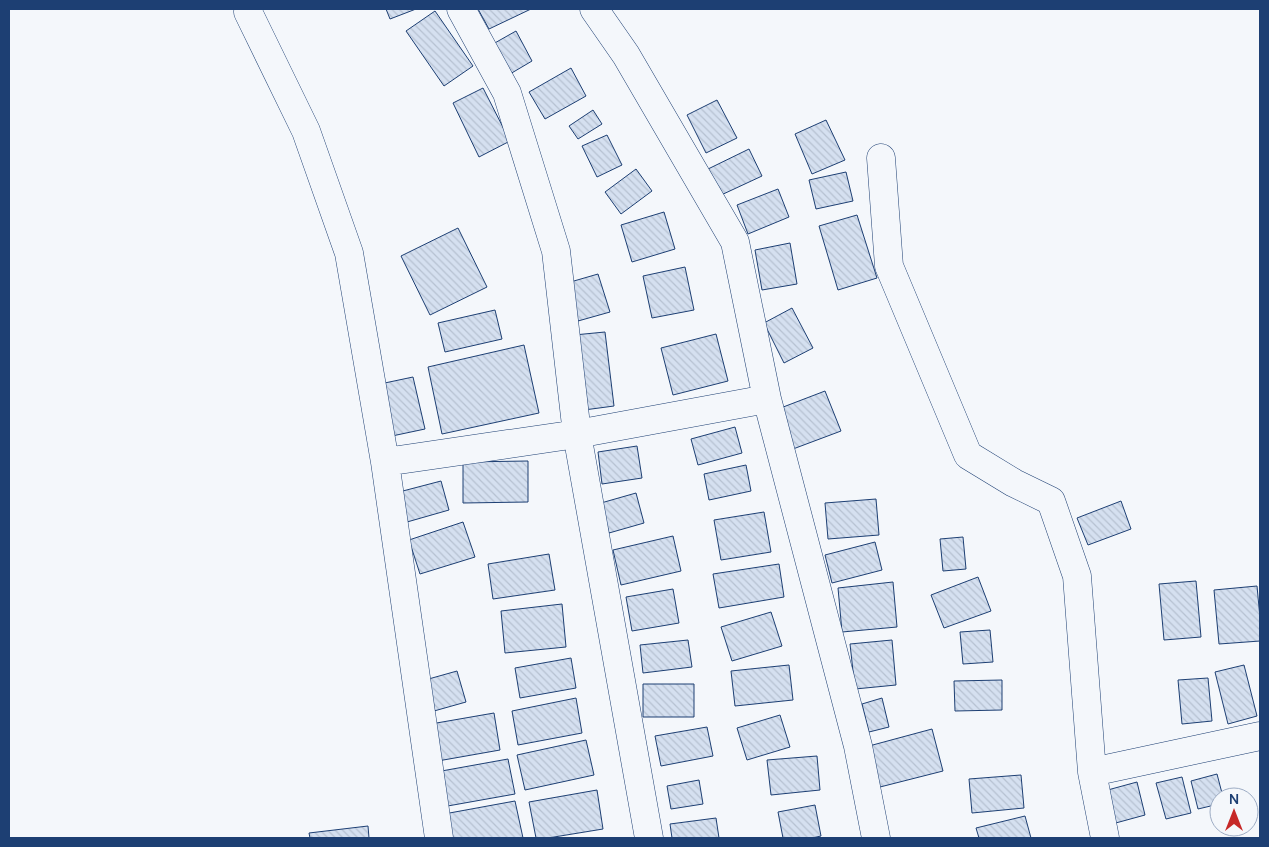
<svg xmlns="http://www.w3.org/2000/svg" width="1269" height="847" font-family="Manrope,sans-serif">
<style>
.building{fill:url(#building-back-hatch);stroke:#1d3f73}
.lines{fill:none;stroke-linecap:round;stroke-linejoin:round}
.street-casing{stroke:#1d3f73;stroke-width:29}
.street{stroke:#f4f7fb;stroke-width:28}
</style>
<defs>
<pattern id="building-back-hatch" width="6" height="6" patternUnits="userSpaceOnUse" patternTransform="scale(1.25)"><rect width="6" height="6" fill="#d5e0f0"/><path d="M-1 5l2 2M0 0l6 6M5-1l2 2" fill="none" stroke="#b6c1d1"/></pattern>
</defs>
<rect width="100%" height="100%" fill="#f4f7fb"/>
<!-- building -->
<path class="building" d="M386 9H416L390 19Z
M478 9H531L489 29Z
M435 11 473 66 444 86 406 31Z
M516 31 532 61 510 74 493 44Z
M571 68 586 96 545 119 529 92Z
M483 88 510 141 479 157 453 103Z
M717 100 737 138 706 153 687 115Z
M593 110 602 124 578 139 569 126Z
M826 120 845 160 812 174 795 134Z
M607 135 622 165 597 177 582 146Z
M749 149 762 176 719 196 706 170Z
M636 169 652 191 621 214 605 192Z
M846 172 853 201 816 209 809 180Z
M778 189 789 217 748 234 737 205Z
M664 212 675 249 632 262 621 225Z
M857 215 877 278 838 290 819 226Z
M458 228 487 287 430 315 401 256Z
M790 243 797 284 762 290 755 250Z
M685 267 694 310 652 318 643 276Z
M598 274 610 312 578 321 567 283Z
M792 308 813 348 784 363 764 323Z
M495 310 502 339 445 352 438 323Z
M605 332 614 406 584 410 574 335Z
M716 334 728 381 673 395 661 348Z
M524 345 539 413 442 434 428 367Z
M413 377 425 429 392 436 380 384Z
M825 391 841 431 793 449 778 409Z
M735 427 742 453 698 465 691 439Z
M637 446 642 478 602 484 598 452Z
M528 461V502L463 503V462Z
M746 465 751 491 709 500 704 474Z
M441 481 449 510 407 522 399 492Z
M636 493 644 523 609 533 601 503Z
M876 499 879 535 828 539 825 503Z
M1121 501 1131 529 1088 545 1077 518Z
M764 512 771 552 721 560 714 520Z
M463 522 475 557 420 574 409 540Z
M673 536 681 571 621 585 613 550Z
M963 537 966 569 943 571 940 539Z
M875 542 882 570 832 583 825 555Z
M549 554 555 590 493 599 488 564Z
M779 564 784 597 719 608 713 574Z
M978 577 991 611 944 628 931 595Z
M1196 581 1201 637 1164 640 1159 584Z
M893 582 897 627 842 632 838 588Z
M1257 586 1260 618V641L1219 644 1214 590Z
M673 589 679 623 632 631 626 597Z
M562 604 566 647 505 653 501 611Z
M771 612 782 646 732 661 721 627Z
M990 630 993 662 963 664 960 632Z
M688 640 692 667 643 673 640 645Z
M892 640 896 685 855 689 850 644Z
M571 658 576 688 520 698 515 668Z
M789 665 793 700 735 706 731 671Z
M1244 665 1257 716 1228 724 1215 672Z
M457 671 466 702 434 711 425 680Z
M1208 678 1212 721 1182 724 1178 680Z
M1002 680V710L955 711 954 681Z
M643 684H694V717H643Z
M576 698 582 733 518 745 512 711Z
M882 698 889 727 869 732 862 704Z
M494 713 500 750 432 762 425 725Z
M780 715 790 747 747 760 737 728Z
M707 727 713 756 661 766 655 736Z
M932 729 943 771 880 787 869 746Z
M586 740 594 775 525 790 517 755Z
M817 756 820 790 771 795 767 760Z
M508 759 515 794 442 807 436 772Z
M1217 774 1223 797H1219V804L1198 809 1191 781Z
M1021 775 1024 808 972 813 969 779Z
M1182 777 1191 813 1166 819 1156 783Z
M699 780 703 804 671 809 667 786Z
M1137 782 1145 815 1112 824 1104 791Z
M597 790 603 829 548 838H536L529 802Z
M515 801 523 838H448L444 814Z
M815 805 821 836 812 838H783L778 812Z
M1025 816 1031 838H979L976 828Z
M716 818 719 838H672L670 824Z
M368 826 369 838H310L309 833Z"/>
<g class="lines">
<defs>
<path id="street" d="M461 9 507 93 556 251 577 434 649 838
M594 9 626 55 735 242 767 399 858 746 876 838
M248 12 306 131 349 253 385 462 439 838
M881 158 889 266 968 455 1014 483 1051 501 1077 576 1092 772 1105 838
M385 462 577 434 767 399
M1092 772 1260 736"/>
</defs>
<!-- street casing -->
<use href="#street" class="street-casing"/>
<!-- street -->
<use href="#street" class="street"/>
</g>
<!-- border -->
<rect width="1269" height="847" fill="none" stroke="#1d3f73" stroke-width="20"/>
<!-- north arrow -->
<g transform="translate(1234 812)"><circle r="24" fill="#f4f7fb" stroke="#9eadc5"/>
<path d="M0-4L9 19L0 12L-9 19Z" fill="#c62828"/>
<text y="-8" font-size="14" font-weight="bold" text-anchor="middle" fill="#1d3f73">N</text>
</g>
</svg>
